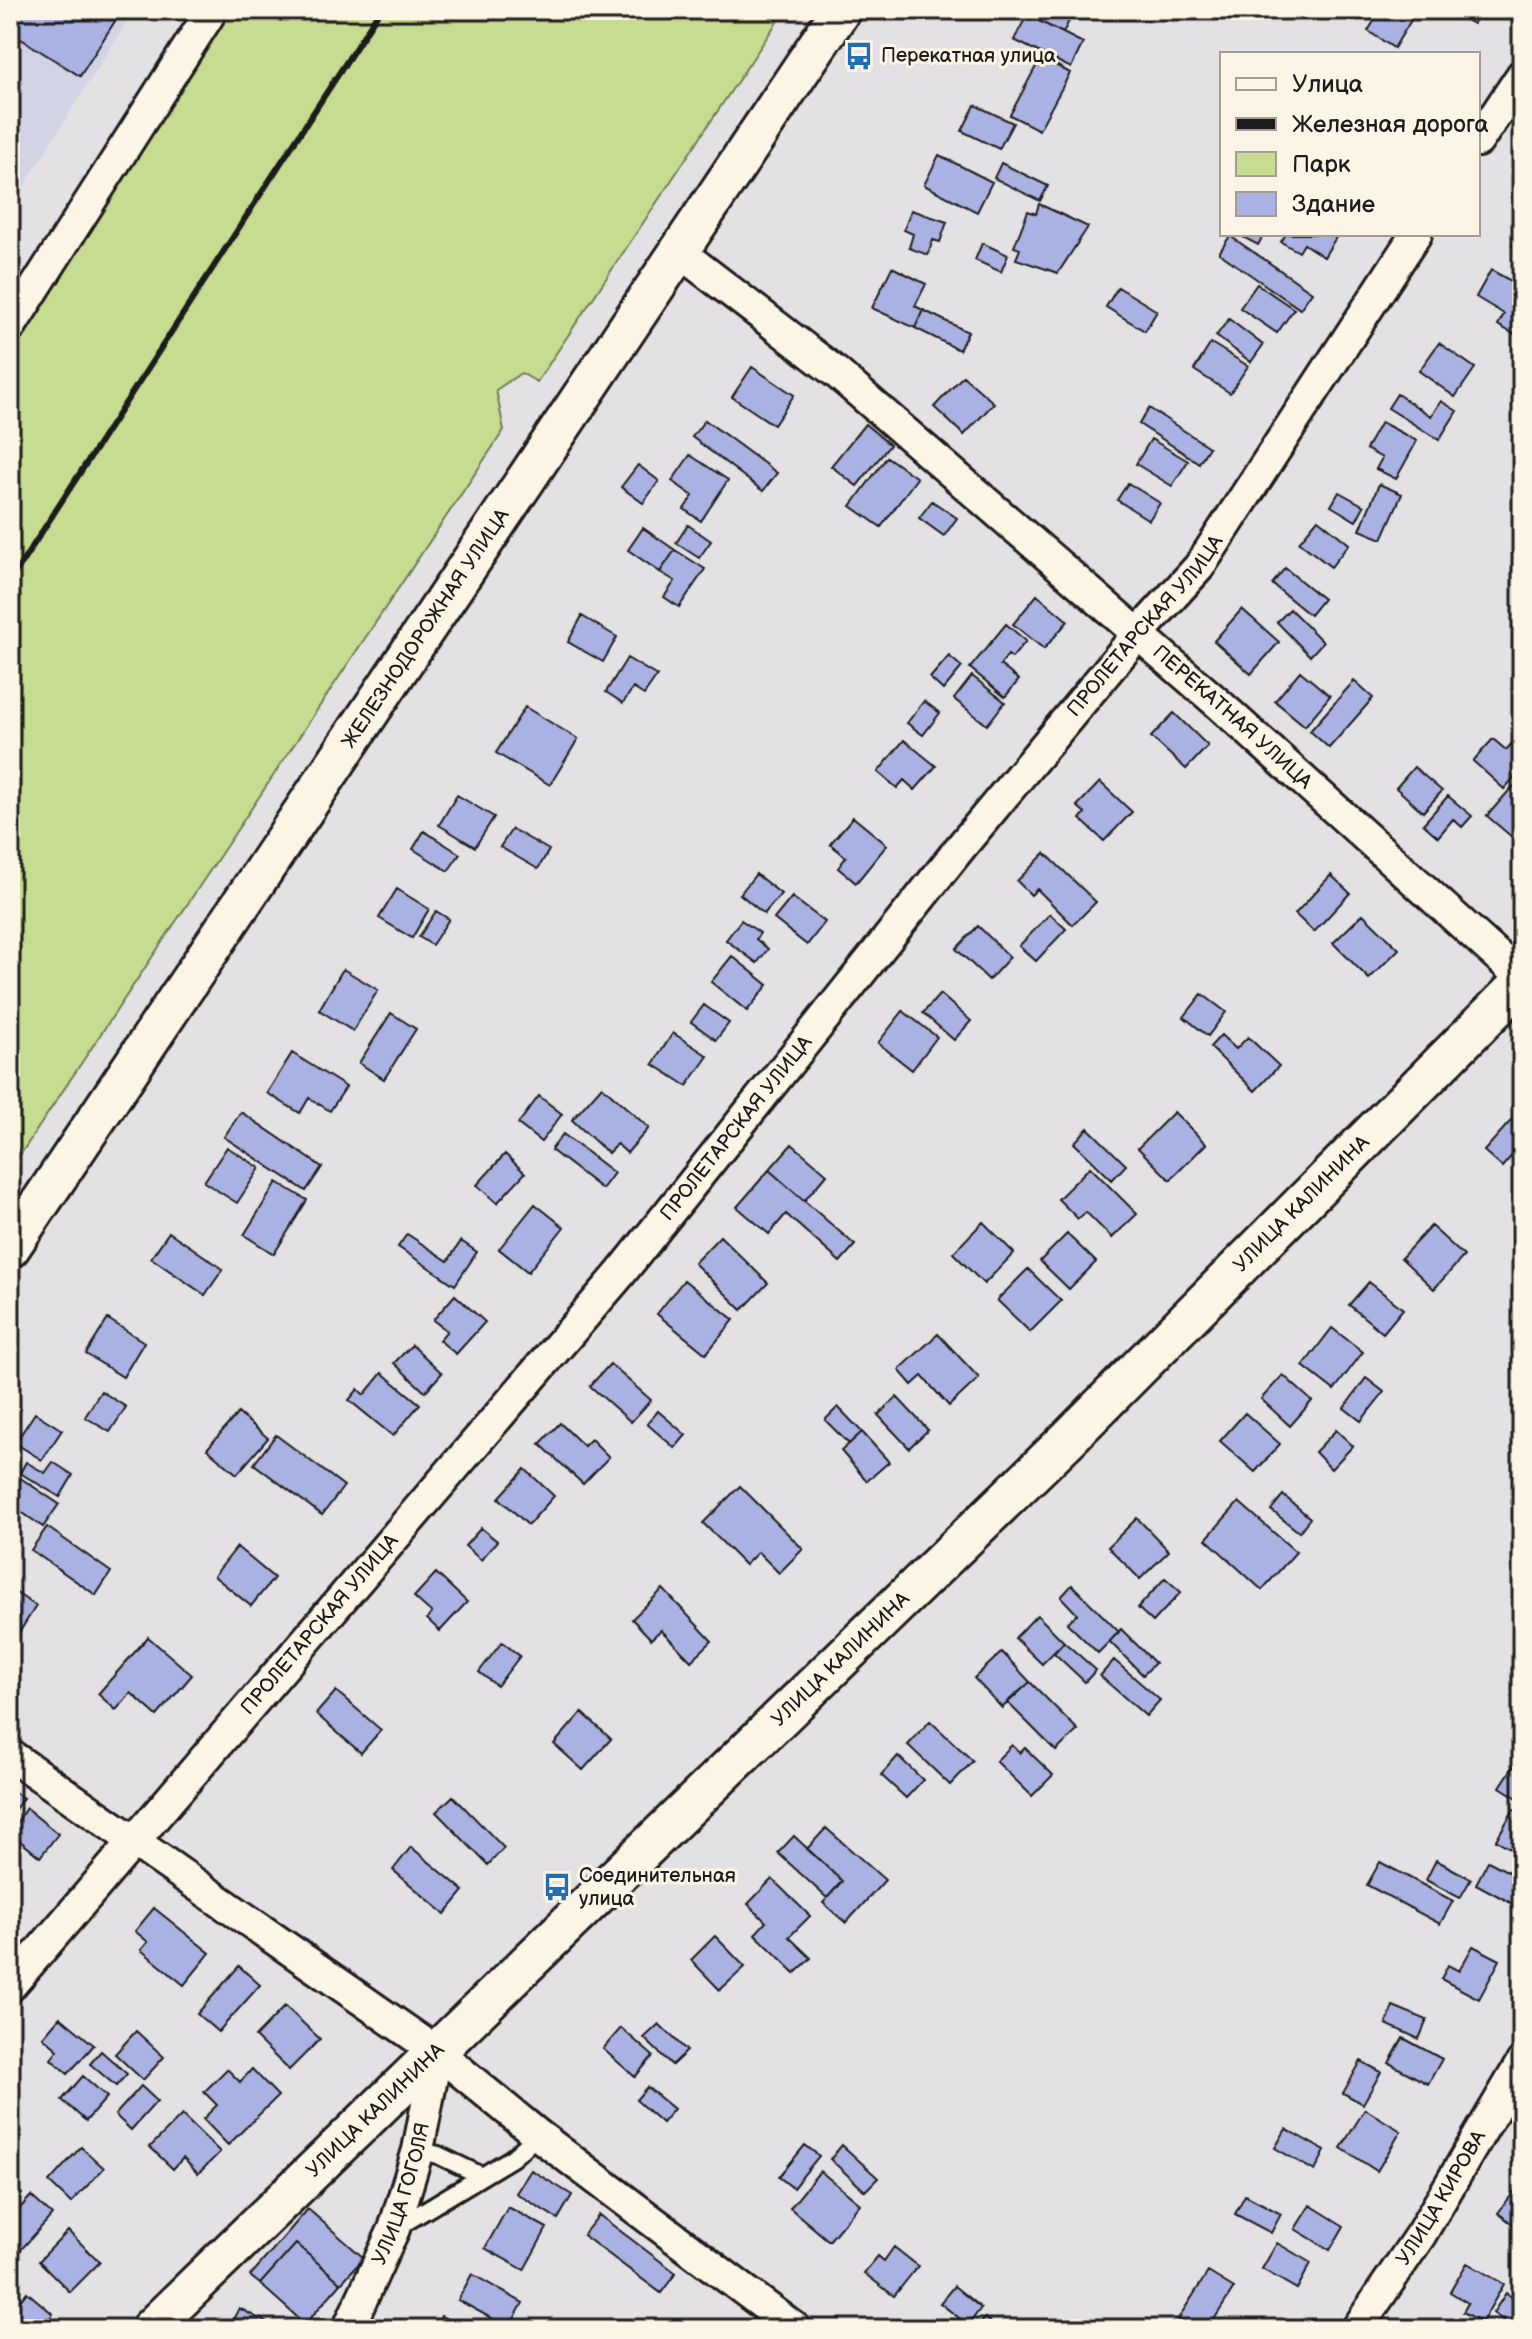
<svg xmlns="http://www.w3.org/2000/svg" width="1532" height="2339" font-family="'Balsamiq Sans',sans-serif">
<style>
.built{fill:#d2d3e4}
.green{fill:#c5dc91;stroke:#707c56;stroke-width:2}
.building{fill:#aab2e3;stroke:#1c1c1c;stroke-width:2}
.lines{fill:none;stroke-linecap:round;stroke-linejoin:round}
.service-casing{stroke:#1c1c1c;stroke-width:22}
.minor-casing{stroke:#1c1c1c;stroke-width:36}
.tertiary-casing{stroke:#1c1c1c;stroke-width:44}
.service{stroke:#fcf5e5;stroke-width:16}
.minor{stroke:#fcf5e5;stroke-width:30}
.tertiary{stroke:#fcf5e5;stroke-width:38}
.rail{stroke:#1c1c1c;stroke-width:6}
.labels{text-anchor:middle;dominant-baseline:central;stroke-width:6;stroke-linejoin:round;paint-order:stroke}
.poi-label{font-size:20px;fill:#1c1c1c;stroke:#fcf5e5;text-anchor:start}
.street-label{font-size:20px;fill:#1c1c1c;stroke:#fcf5e5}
</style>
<rect width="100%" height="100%" fill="#e3e1e4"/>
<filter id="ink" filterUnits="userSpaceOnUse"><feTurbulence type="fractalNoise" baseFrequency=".0125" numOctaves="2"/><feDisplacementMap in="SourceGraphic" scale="16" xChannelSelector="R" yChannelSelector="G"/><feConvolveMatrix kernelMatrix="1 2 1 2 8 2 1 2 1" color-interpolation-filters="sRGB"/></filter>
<g filter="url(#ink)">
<!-- built -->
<path class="built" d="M10 10H134L10 208Z"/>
<!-- green -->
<path class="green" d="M212 10H785L537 382 521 373 496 390 504 430 10 1170V327Z"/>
<!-- building -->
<path class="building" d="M19 10H122L80 76 10 32V24Z
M1029 10H1063L1072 15 1063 33 1027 15Z
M1381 10 1416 12 1394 48 1368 31Z
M1448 10H1481L1473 24Z
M1027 15 1083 43 1071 68 1014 40Z
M1041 57 1070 73 1039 130 1010 115Z
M975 105 1013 123 999 149 962 131Z
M939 155 992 182 977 212 924 185Z
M1001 163 1048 186 1040 201 994 178Z
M1039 204 1088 227 1058 273 1016 259 1020 249 1014 247 1028 211 1036 214Z
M911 210 947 222 940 242 933 240 928 255 909 248 913 234 904 230Z
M1522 229V252L1512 246Z
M1244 234H1264L1258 245 1243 237Z
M1286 234H1338L1324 257 1304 244 1299 252 1281 242Z
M1230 236 1312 292 1300 309 1219 253Z
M982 243 1008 255 1001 272 975 260Z
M892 267 926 284 915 306 923 310 915 328 872 308Z
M1491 270 1522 287 1521 338 1498 325 1504 314 1476 297Z
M1257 284 1294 309 1277 333 1240 308Z
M1118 287 1157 311 1145 331 1106 307Z
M923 310 968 332 959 350 915 328Z
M1229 319 1263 345 1251 362 1216 336Z
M1211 343 1248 366 1230 393 1194 370Z
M1439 343 1475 368 1455 397 1419 371Z
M752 367 794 395 774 425 732 397Z
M963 376 994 403 964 435 934 407Z
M1397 394 1431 416 1441 401 1457 411 1439 440 1388 408Z
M1149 408 1209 447 1199 463 1139 424Z
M705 420 777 473 763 491 692 437Z
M1381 422 1417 441 1396 479 1376 469 1382 458 1366 449Z
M865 424 890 445 857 486 831 466Z
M1151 439 1188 461 1172 486 1136 464Z
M690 455 728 480 701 521 684 509 693 496 672 481Z
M887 457 917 478 881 527 851 506Z
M638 465 659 481 643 503 621 487Z
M1128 483 1160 503 1149 520 1117 500Z
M1379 484 1402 494 1382 539 1360 530Z
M1339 492 1364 506 1356 521 1331 506Z
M932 501 957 518 944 536 919 518Z
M1318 519 1349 544 1331 567 1299 542Z
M688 525 711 541 699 558 676 543Z
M643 528 675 550 660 572 628 550Z
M675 550 705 569 679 607 664 597 675 581 660 572Z
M1285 568 1323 599 1310 615 1272 584Z
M1037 595 1068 621 1044 649 1013 624Z
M1242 609 1279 642 1251 674 1214 641Z
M1290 609 1323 642 1310 656 1277 622Z
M582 616 617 637 603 662 568 642Z
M1006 624 1026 641 1012 658 1008 655 1000 665 1019 680 1005 697 970 668Z
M949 656 962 667 943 690 930 678Z
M627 658 657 676 644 695 633 688 623 703 606 692Z
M1300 671 1330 696 1305 726 1275 701Z
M972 676 1005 702 987 725 954 699Z
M1354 681 1373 698 1329 748 1310 731Z
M924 701 940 713 923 735 907 723Z
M525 707 578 739 550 785 496 753Z
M1174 713 1208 746 1186 769 1151 737Z
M1493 739 1506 750 1515 740 1522 746V769L1504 789 1473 761Z
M904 740 936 766 915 790 904 780 897 788 878 772Z
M1414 767 1442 791 1423 812 1396 788Z
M1100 782 1132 812 1104 841 1080 819 1085 813 1077 806Z
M1513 786 1522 793 1519 843 1487 816Z
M457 795 494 817 475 847 439 825Z
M1448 796 1472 816 1462 827 1453 819 1438 837 1423 824Z
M853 817 887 845 856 883 838 868 846 857 830 844Z
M512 829 549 850 538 869 500 847Z
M424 831 460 854 448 871 413 849Z
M1045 853 1096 902 1073 925 1037 889 1031 895 1017 881Z
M756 874 781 894 764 914 740 894Z
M1331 875 1350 893 1314 932 1295 914Z
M397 889 429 909 412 938 379 918Z
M792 897 825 922 807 945 774 919Z
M436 911 449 919 432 945 419 937Z
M1050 914 1066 929 1036 961 1019 946Z
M1363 914 1399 949 1369 979 1333 943Z
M741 920 760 933 756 939 768 949 757 963 726 940Z
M978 926 1010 957 989 980 956 949Z
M732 956 768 985 747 1011 711 982Z
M343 969 378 990 353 1031 319 1010Z
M940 994 971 1021 954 1040 923 1013Z
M1202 994 1226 1012 1208 1036 1184 1017Z
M704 1005 729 1023 716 1040 691 1022Z
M903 1011 937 1037 912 1070 878 1043Z
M391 1013 416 1029 384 1079 359 1063Z
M673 1033 708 1056 687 1086 653 1064Z
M1221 1035 1236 1049 1248 1037 1279 1066 1255 1091 1210 1047Z
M292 1053 346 1087 330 1111 309 1098 300 1113 267 1093Z
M602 1086 649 1128 627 1153 617 1144 608 1153 572 1120Z
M539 1096 562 1114 541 1142 518 1124Z
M241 1112 322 1167 306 1191 224 1137Z
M1174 1112 1206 1144 1170 1180 1138 1148Z
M1514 1117 1522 1123V1144L1502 1167 1484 1151Z
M1088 1128 1126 1165 1112 1180 1074 1143Z
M563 1134 614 1173 602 1189 551 1150Z
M792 1144 827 1174 804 1201 769 1170Z
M227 1147 260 1168 237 1203 204 1182Z
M505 1154 525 1173 497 1203 477 1185Z
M1090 1167 1137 1214 1112 1238 1086 1212 1078 1219 1058 1199Z
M769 1170 855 1245 840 1262 786 1214 769 1234 737 1207Z
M277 1182 307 1200 274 1254 244 1235Z
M535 1204 564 1227 528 1272 499 1249Z
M983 1222 1014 1253 984 1284 953 1253Z
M1431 1226 1464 1256 1434 1289 1401 1258Z
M169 1232 223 1269 205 1295 151 1258Z
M407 1234 448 1261 461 1241 477 1252 455 1285 398 1247Z
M1067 1234 1096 1262 1069 1289 1040 1261Z
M720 1236 768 1283 742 1310 694 1263Z
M1028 1269 1061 1301 1030 1332 997 1300Z
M684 1280 734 1320 706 1354 657 1314Z
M1369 1282 1403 1309 1383 1333 1349 1305Z
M455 1295 485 1322 456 1354 439 1340 447 1331 433 1320Z
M108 1319 144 1342 123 1377 86 1354Z
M1332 1328 1363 1352 1334 1390 1303 1366Z
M938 1334 979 1378 949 1406 922 1376 912 1385 899 1370Z
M412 1345 442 1373 425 1392 394 1363Z
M610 1364 651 1400 631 1422 590 1386Z
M382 1373 420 1404 393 1436 349 1400 358 1389 364 1395Z
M1283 1375 1312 1401 1290 1426 1261 1399Z
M1366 1378 1384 1392 1361 1421 1344 1408Z
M101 1391 126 1407 110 1432 85 1417Z
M897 1397 928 1430 909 1448 878 1415Z
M838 1407 862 1432 849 1444 825 1420Z
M658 1411 686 1435 675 1448 647 1424Z
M35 1413 62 1430 42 1460 15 1443Z
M238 1413 268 1438 237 1474 207 1449Z
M1245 1413 1280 1444 1255 1472 1220 1441Z
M560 1423 584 1446 591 1439 609 1457 583 1484 540 1444Z
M1336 1430 1353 1446 1331 1469 1315 1452Z
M862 1432 889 1462 867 1481 841 1451Z
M276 1435 344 1486 322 1515 254 1464Z
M26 1462 45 1473 53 1462 73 1475 60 1497 20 1473Z
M525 1469 554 1496 528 1525 499 1498Z
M10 1471 59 1504 43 1527 10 1504Z
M740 1486 803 1549 779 1573 758 1552 745 1565 703 1523Z
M1283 1495 1310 1518 1299 1532 1271 1510Z
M1239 1502 1296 1552 1262 1590 1206 1539Z
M1137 1518 1169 1551 1140 1579 1108 1547Z
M47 1527 111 1572 96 1595 31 1550Z
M481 1528 497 1541 481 1560 465 1546Z
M237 1547 274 1578 251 1606 214 1576Z
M436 1573 467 1602 440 1631 427 1619 432 1613 414 1597Z
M1165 1578 1181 1592 1153 1622 1138 1608Z
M1072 1585 1119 1632 1098 1653 1067 1623 1077 1614 1061 1597Z
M10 1589 36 1606 15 1639 10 1636Z
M663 1589 712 1641 691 1661 661 1630 651 1639 632 1619Z
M1037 1615 1064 1642 1042 1664 1015 1638Z
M1121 1629 1155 1663 1143 1675 1109 1641Z
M148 1637 192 1675 157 1716 131 1693 116 1710 98 1694Z
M502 1642 520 1656 497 1686 479 1672Z
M1064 1642 1096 1670 1085 1682 1054 1653Z
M1002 1652 1030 1682 1002 1708 974 1678Z
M1114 1660 1160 1700 1146 1716 1100 1676Z
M1030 1682 1078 1730 1056 1751 1007 1702Z
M336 1691 381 1730 361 1753 316 1714Z
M582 1712 611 1739 583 1770 554 1744Z
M930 1721 973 1761 950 1785 908 1745Z
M1012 1745 1020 1753 1025 1748 1053 1775 1032 1796 996 1761Z
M1522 1753V1801L1500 1787Z
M898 1756 923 1780 906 1798 881 1775Z
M10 1789 23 1798 13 1812 10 1810Z
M453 1796 504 1848 488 1865 436 1812Z
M26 1808 58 1834 40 1857 10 1833Z
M1514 1809 1522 1814V1855L1496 1840Z
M826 1828 885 1880 846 1923 823 1903 842 1881 807 1849Z
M794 1836 842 1881 827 1898 778 1853Z
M411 1847 464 1891 445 1914 393 1870Z
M1436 1860 1471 1879 1460 1898 1426 1880Z
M1488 1861 1522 1879V1909L1476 1884Z
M1380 1862 1453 1901 1440 1924 1367 1885Z
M772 1879 810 1916 789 1937 811 1958 795 1973 755 1934 766 1922 748 1904Z
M154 1908 210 1953 184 1985 141 1950 148 1942 135 1931Z
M715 1936 745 1967 720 1990 691 1960Z
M1473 1946 1500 1960 1479 1999 1441 1979 1448 1965 1459 1971Z
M239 1966 260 1985 218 2032 197 2014Z
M285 2006 320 2039 289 2070 255 2037Z
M1393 2006 1427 2020 1419 2039 1386 2024Z
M60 2017 94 2045 68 2074 51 2059 58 2050 43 2037Z
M659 2024 687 2051 672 2065 644 2038Z
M621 2028 653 2056 635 2077 603 2049Z
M136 2031 164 2057 143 2080 115 2054Z
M1403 2038 1442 2059 1428 2084 1389 2063Z
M101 2051 127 2074 116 2086 90 2064Z
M1361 2061 1381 2072 1363 2104 1343 2093Z
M227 2069 240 2082 252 2069 278 2096 228 2145 203 2119 217 2105 204 2092Z
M83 2076 107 2097 86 2121 62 2100Z
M141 2086 157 2101 131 2130 115 2115Z
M647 2087 674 2109 662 2123 636 2100Z
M1365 2109 1401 2131 1377 2171 1341 2148Z
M182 2115 220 2152 198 2174 183 2158 173 2169 150 2147Z
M1286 2129 1325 2151 1315 2171 1275 2148Z
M805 2145 819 2156 793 2188 779 2177Z
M842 2145 878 2178 865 2191 830 2159Z
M81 2147 104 2168 71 2203 49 2182Z
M531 2170 572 2195 558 2219 516 2193Z
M820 2171 860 2204 829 2241 790 2208Z
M10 2184 22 2194 10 2210Z
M1516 2189 1522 2193V2231L1498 2213Z
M1245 2195 1281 2214 1271 2233 1235 2214Z
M31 2196 52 2215 10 2262V2219Z
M1310 2205 1344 2226 1330 2250 1295 2229Z
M508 2207 547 2228 524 2270 485 2248Z
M308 2209 364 2258 341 2283 296 2244 260 2284 250 2276Z
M599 2215 676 2273 661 2293 583 2235Z
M68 2231 100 2262 70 2292 39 2261Z
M1277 2243 1311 2263 1297 2289 1262 2269Z
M296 2244 341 2283 305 2324 260 2284Z
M894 2247 918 2266 894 2296 864 2273 878 2256 884 2261Z
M1467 2263 1504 2284 1482 2322 1463 2312 1468 2303 1450 2292Z
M1208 2272 1234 2288 1208 2329H1194L1178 2319Z
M472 2274 523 2303 509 2328 458 2300Z
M954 2286 981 2308 968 2325 940 2303Z
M27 2292 53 2314 41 2329H10V2313Z
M1506 2293 1522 2304V2320L1516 2329H1499L1504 2321 1493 2313Z
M239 2308 267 2323 264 2329H228Z
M441 2316 466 2329H434Z
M985 2318 999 2329H976Z"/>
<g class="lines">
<defs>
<path id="service" d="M418 2150 438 2155 482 2176
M396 2228 512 2158 538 2135"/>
<g id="minor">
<path d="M1478 141 1522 75"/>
<path id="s1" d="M677 250 838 374 1220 705 1522 978"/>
<path d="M10 327 212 10"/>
<path d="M10 1755 437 2052 538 2135 796 2329"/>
<path id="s2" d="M10 1986 620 1274 960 848 1137 635 1199 567 1416 234"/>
<path id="s3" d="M348 2329 394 2229 418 2150 437 2052"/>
<path id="s4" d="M1357 2329 1421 2234 1522 2062"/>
</g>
<g id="tertiary">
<path id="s5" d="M10 1248 841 10"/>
<path id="s6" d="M150 2329 1067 1440 1522 982"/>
</g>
</defs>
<!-- service casing -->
<use href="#service" class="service-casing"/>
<!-- minor casing -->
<use href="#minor" class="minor-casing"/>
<!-- tertiary casing -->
<use href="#tertiary" class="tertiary-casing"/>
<!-- service -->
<use href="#service" class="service"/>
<!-- minor -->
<use href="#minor" class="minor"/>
<!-- tertiary -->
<use href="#tertiary" class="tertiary"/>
<!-- rail -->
<path class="rail" d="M10 581 380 10"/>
</g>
</g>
<!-- icons -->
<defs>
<symbol id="bus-bare" viewBox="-9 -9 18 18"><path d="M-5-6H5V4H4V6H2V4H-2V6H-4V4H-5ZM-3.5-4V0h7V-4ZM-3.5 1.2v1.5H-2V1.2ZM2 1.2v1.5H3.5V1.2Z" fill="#1f6fb2" stroke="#fcf5e5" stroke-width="2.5" paint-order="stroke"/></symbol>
</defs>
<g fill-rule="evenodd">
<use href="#bus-bare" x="839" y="36" width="40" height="40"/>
<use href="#bus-bare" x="537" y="1867" width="40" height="40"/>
</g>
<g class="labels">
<!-- poi labels -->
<g class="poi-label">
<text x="881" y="56">Перекатная улица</text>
<text x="579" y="1876">Соединительная<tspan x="579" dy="23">улица</tspan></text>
</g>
<!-- street labels -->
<g class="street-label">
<text stroke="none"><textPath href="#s2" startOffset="1772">ПРОЛЕТАРСКАЯ УЛИЦА</textPath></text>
<text stroke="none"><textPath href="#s5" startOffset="746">ЖЕЛЕЗНОДОРОЖНАЯ УЛИЦА</textPath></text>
<text stroke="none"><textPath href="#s1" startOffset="726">ПЕРЕКАТНАЯ УЛИЦА</textPath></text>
<text stroke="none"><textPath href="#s2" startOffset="1124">ПРОЛЕТАРСКАЯ УЛИЦА</textPath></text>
<text stroke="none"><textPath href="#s6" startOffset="1610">УЛИЦА КАЛИНИНА</textPath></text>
<text stroke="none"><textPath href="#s2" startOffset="476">ПРОЛЕТАРСКАЯ УЛИЦА</textPath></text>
<text stroke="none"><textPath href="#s6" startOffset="962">УЛИЦА КАЛИНИНА</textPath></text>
<text stroke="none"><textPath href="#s6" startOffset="314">УЛИЦА КАЛИНИНА</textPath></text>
<text stroke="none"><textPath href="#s3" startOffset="146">УЛИЦА ГОГОЛЯ</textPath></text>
<text stroke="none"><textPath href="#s4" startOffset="156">УЛИЦА КИРОВА</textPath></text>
</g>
</g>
<!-- margin -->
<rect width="1532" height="2339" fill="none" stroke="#fcf5e5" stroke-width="40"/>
<rect x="20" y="20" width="1492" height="2299" fill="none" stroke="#1c1c1c" stroke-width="3" filter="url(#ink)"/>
<!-- legend -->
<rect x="1220" y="52" width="260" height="184" fill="#fcf5e5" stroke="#a29e95" stroke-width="2"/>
<rect x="1236" y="78" width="40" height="12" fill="#fcf5e5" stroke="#a29e95" stroke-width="2"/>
<text x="1292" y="92" font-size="24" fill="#1c1c1c">Улица</text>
<rect x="1236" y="118" width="40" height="12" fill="#1c1c1c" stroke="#a29e95" stroke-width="2"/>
<text x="1292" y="132" font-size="24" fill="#1c1c1c">Железная дорога</text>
<rect x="1236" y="152" width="40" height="24" fill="#c5dc91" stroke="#a29e95" stroke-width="2"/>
<text x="1292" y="172" font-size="24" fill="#1c1c1c">Парк</text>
<rect x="1236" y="192" width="40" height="24" fill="#aab2e3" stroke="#a29e95" stroke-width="2"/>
<text x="1292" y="212" font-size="24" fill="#1c1c1c">Здание</text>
</svg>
